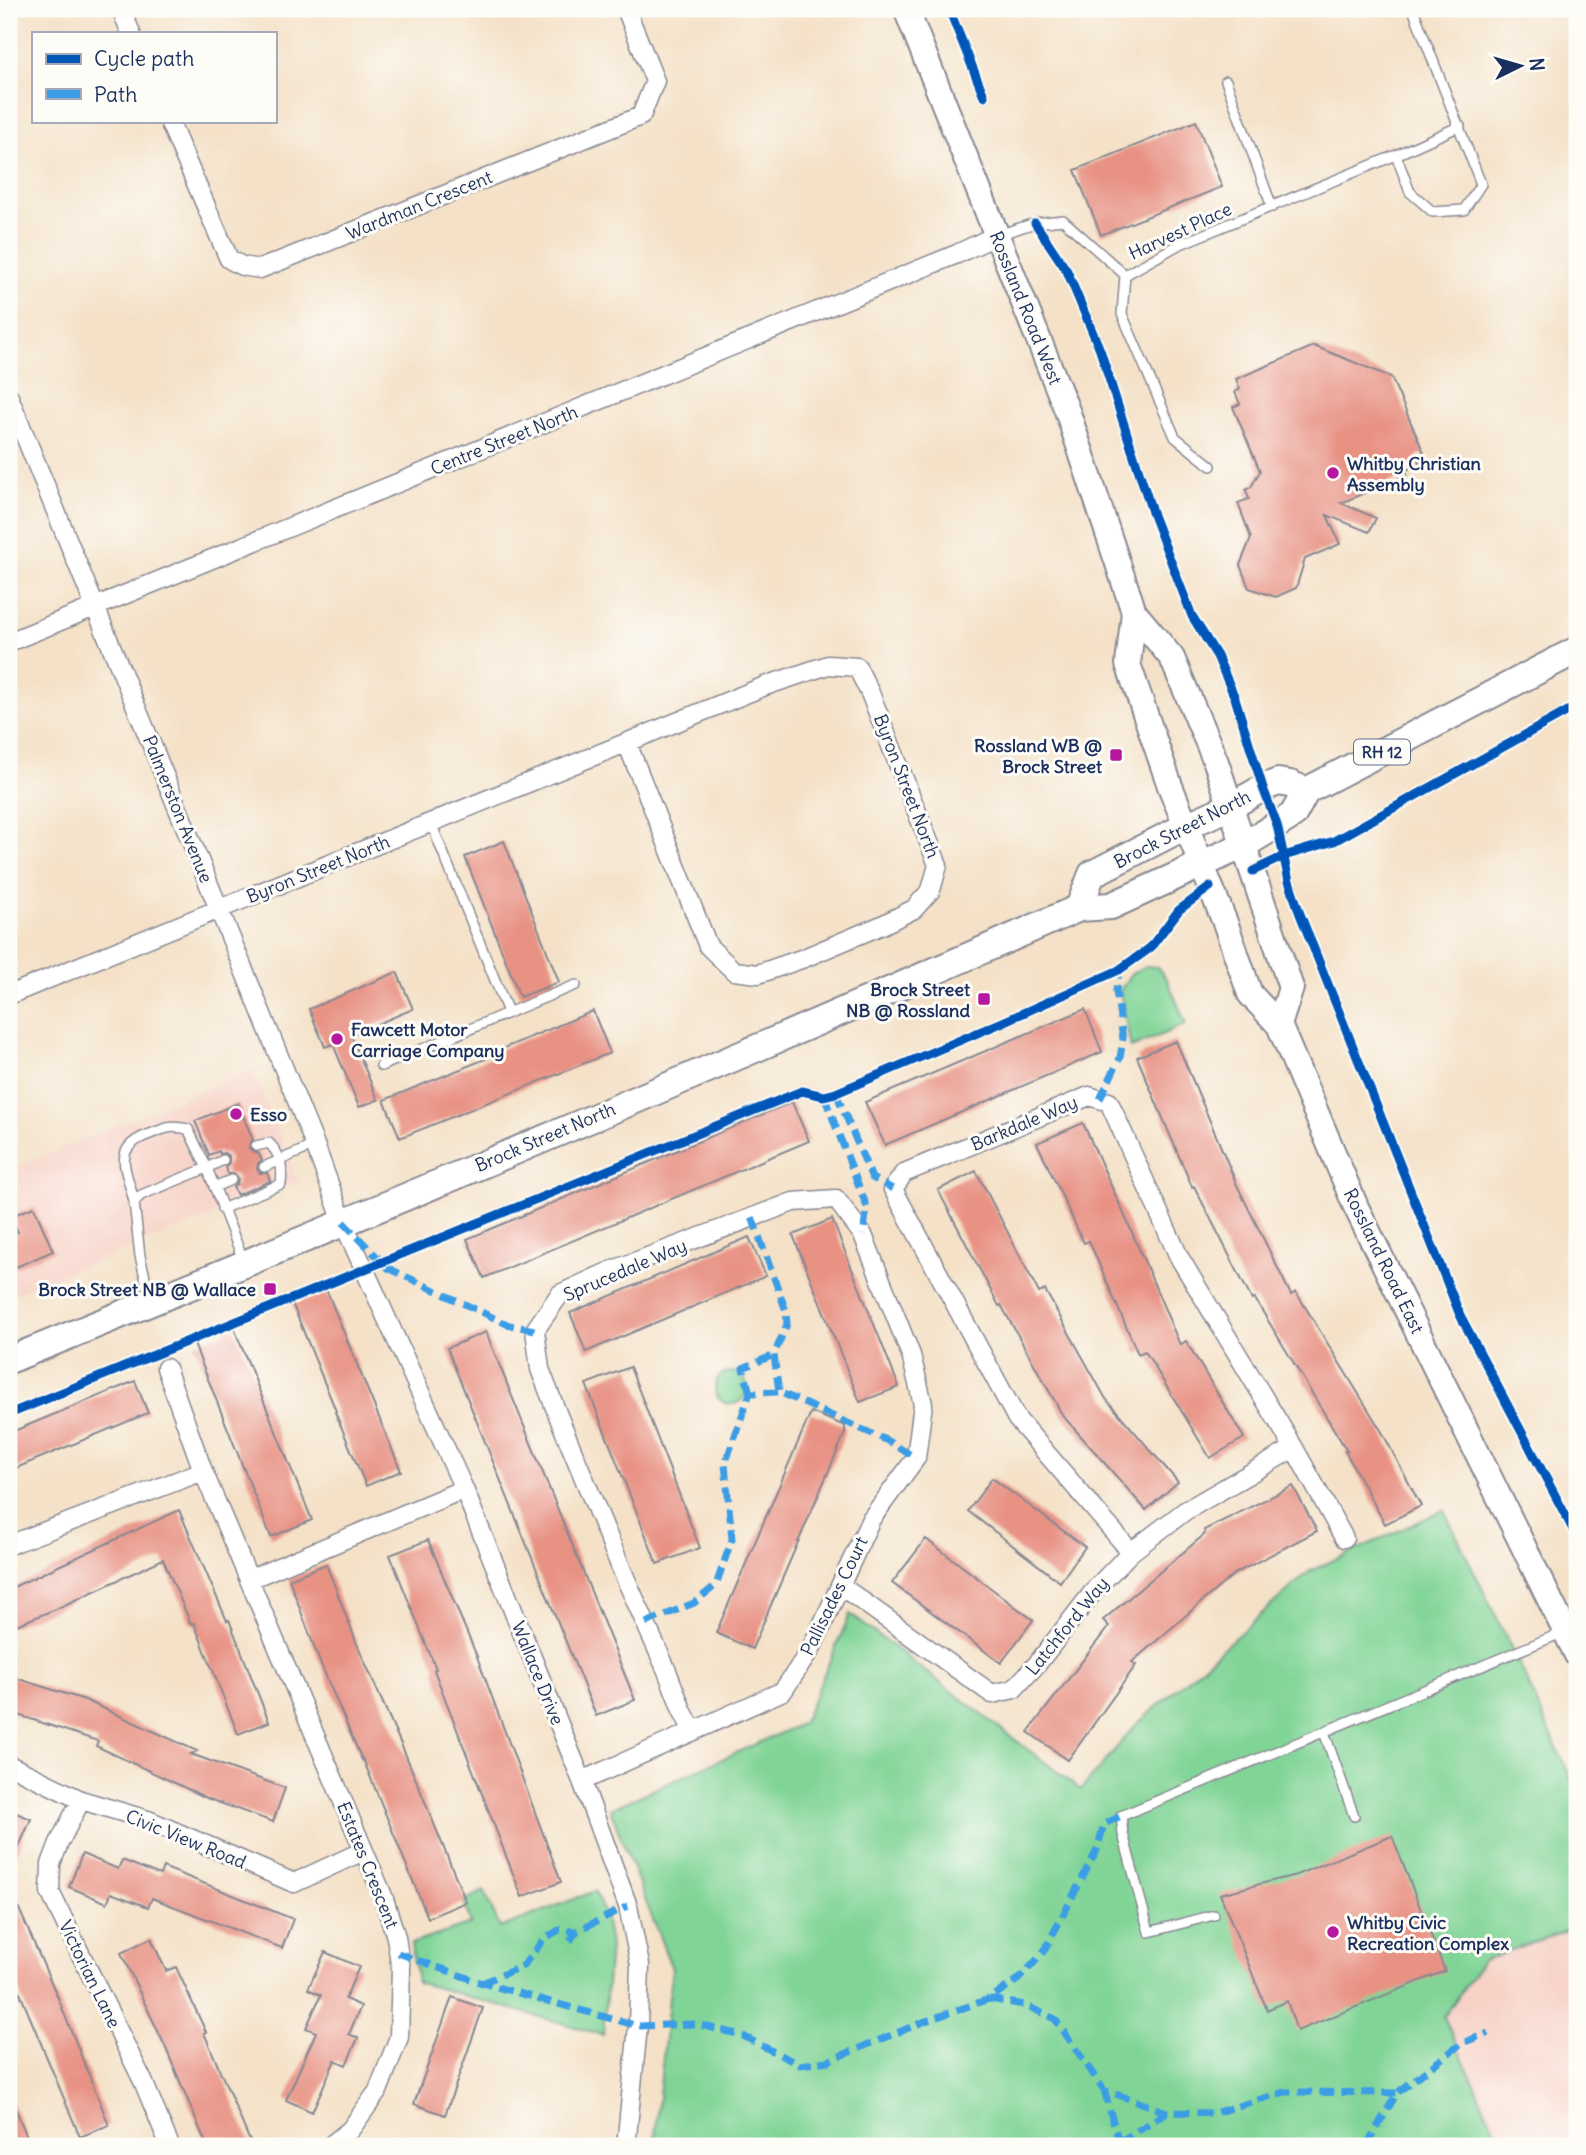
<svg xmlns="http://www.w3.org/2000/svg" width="1586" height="2155" font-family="Delius,sans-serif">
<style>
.built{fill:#f7d1c6}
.green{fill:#80d496;stroke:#4e827a;stroke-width:2}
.building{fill:#e89284}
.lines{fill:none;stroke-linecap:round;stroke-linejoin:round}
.lane-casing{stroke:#888892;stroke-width:12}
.street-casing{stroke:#888892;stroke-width:21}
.secondary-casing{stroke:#888892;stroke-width:28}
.primary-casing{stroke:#888892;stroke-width:30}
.lane{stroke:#fff;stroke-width:9}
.street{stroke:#fff;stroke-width:18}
.secondary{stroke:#fff;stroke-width:24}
.primary{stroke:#fff;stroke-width:26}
.quiet{stroke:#3b9de6;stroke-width:7;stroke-dasharray:14 7;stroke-linecap:butt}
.cycleway-casing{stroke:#fdfcf7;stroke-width:13}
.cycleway{stroke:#0057b8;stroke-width:9}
.poi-dot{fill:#b5179e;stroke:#fdfcf7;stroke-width:2.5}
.labels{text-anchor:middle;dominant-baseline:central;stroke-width:6;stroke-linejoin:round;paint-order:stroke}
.shield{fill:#fdfcf7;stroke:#5f6c8c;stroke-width:2}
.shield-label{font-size:16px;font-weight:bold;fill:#1b2f5e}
.street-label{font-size:18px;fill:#1b2f5e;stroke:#fdfcf7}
.poi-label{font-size:18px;font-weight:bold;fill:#1b2f5e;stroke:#fdfcf7;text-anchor:start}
</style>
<rect width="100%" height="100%" fill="#fdfcf7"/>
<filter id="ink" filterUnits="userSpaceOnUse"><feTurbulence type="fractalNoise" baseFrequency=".0143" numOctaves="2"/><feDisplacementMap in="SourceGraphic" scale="14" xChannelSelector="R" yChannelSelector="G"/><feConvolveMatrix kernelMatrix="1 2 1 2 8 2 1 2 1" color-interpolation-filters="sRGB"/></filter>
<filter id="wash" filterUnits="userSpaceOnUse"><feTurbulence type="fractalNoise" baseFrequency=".00686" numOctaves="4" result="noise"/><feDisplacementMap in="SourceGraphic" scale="28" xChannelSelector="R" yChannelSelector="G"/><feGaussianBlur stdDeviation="1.57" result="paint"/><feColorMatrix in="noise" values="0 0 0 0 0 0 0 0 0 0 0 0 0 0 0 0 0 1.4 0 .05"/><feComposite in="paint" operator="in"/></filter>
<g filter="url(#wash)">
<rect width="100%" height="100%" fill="#f4e1c7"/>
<!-- built -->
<path class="built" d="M253 1070 298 1181 9 1296V1170Z
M1577 1927V2146H1502L1444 2017 1482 1961Z"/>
<!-- green -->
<path class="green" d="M1145 966 1157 967 1167 979 1186 1024 1131 1048 1120 991 1130 975Z
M715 1388a16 16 0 1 1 32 0a16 16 0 1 1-32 0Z
M1444 1510 1521 1668 1577 1792V1927L1482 1961 1444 2017 1502 2146H654L672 1969 610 1809 803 1723 850 1614 1081 1790 1135 1726 1310 1571Z
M484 1891 500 1928 595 1891 605 1917 610 1946 603 2035 417 1982 411 1944 471 1924 464 1901Z"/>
<g id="blocks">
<!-- building -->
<path class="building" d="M1196 121 1222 187 1101 235 1075 170Z
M1314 346 1391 377 1424 453 1417 456 1420 464 1406 470 1407 475 1341 503 1376 518 1369 532 1327 515 1340 544 1305 559 1296 588 1276 597 1249 588 1240 565 1251 538 1238 503 1249 499 1246 490 1251 487 1260 471 1233 407 1240 404 1235 392 1240 389 1236 379Z
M504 841 559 982 520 997 465 857Z
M397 972 413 1009 351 1035 378 1100 359 1107 333 1044 325 1047 309 1009Z
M1085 1009 1102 1052 885 1145 865 1102Z
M593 1011 610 1053 400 1138 384 1100 493 1056 492 1053Z
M1176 1041 1237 1185 1291 1295 1296 1292 1382 1432 1421 1506 1385 1524 1345 1451H1347L1255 1299 1252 1300 1194 1186 1192 1187 1137 1057Z
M792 1102 809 1141 484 1278 467 1239Z
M238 1103 253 1140 250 1143 249 1148 253 1152 258 1153 262 1160 258 1163 257 1169 260 1173H267L270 1181 237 1195 233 1187 237 1184 238 1178 235 1174H228L225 1167 229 1163V1156L224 1153 220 1154 219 1151 209 1155 195 1121Z
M1083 1123 1128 1223 1180 1345 1186 1341 1244 1438 1210 1458 1145 1351 1138 1354 1089 1241 1084 1243 1037 1143Z
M976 1171 1039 1293 1045 1290 1106 1399 1178 1482 1146 1510 1063 1416 1001 1305 999 1306 938 1190Z
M34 1207 53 1251 9 1270V1235L18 1232 11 1216Z
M832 1219 899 1387 860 1402 793 1235Z
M749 1237 766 1276 586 1352 570 1313Z
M326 1289 401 1471 366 1486 335 1412 336 1411 292 1303Z
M234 1328 312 1520 271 1537 194 1344Z
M486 1332 635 1700 596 1716 447 1348Z
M630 1367 700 1548 657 1564 586 1384Z
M135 1381 148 1413 9 1471V1433Z
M811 1412 845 1426V1433L752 1649 716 1633Z
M992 1478 1085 1547 1060 1582 968 1511Z
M1293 1486 1317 1531 1234 1574 1132 1662 1136 1665 1068 1760 1028 1732 1109 1626 1103 1620 1205 1534 1204 1530Z
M179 1510 227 1621 229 1620 269 1722 238 1734 194 1623 191 1624 163 1559 56 1609 9 1628V1589Z
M926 1539 1033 1620 1001 1663 892 1583Z
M428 1540 476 1654 561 1882 522 1897 434 1670 436 1669 390 1555Z
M326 1564 357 1644 407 1758 466 1902 428 1918 363 1759 362 1760 319 1660 289 1579Z
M9 1676 85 1700 197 1751 191 1754 285 1788 273 1822 209 1799 96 1746 98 1741 9 1712Z
M9 1810 31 1819 9 1870Z
M1392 1836 1445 1971 1297 2031 1287 2001 1267 2010 1220 1894 1296 1875Z
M82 1854 118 1869 122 1860 160 1875 163 1867 293 1919 282 1948 152 1898 148 1907 111 1893 107 1903 69 1887Z
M9 1886 58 1998 109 2125 80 2137 9 1967Z
M151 1938 166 1971 176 1967 206 2032 204 2033 252 2146H207L165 2046 121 1953Z
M325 1952 359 1967 345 1999 361 2006 349 2034 358 2038 346 2065 335 2060 312 2112 286 2100 316 2032 306 2028 321 1995 308 1989Z
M452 1997 483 2008 445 2115 414 2104Z
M9 2094 31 2146H9Z"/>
</g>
</g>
<g filter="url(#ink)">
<use href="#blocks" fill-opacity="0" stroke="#888892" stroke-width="2"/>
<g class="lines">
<defs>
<path id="lane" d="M1226 81 1272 207
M1396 155 1410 192 1433 212 1464 210 1481 184 1413 9
M998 235 1035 223 1063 220 1125 275 1178 245 1396 155 1460 126
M1125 275 1122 314 1175 437 1211 466
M431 823 508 1012
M381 1066C446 1040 510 1011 576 985
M264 1167 315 1145
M214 1187 231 1180
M134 1202C127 1169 110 1148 150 1134 166 1128 171 1125 188 1129L207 1168 223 1160
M222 1209 281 1184C283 1168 281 1155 269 1143L256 1146
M150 1298 140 1256 134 1202 141 1195 207 1168 244 1262
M1324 1732 1354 1816
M1214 1915 1149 1932 1123 1834 1121 1816 1564 1632"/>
<path id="street" d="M121 9 131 33
M169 121 229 259 242 266 260 269 641 116 655 81 626 9
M9 397 219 909 315 1145 343 1222 464 1489 582 1781 628 1906 640 1965 638 2026 626 2146
M9 642 957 254 997 235
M9 995 765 686 828 665 857 667 870 693 938 865 931 890 914 909 882 925 804 958 758 974 734 971 708 946 627 743
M166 1368 203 1471 383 1896 396 1937 401 1969 399 2037 378 2091 350 2130 330 2146
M9 1545 203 1471
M1131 1552 1017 1419 893 1189 904 1173 1089 1096 1109 1102 1179 1257 1294 1448 1344 1538
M250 1579 464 1489
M841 1586 992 1694 1014 1689 1037 1664 1097 1587 1131 1552 1185 1511 1294 1448
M9 1765 81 1800 148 1820 294 1883 363 1851
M582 1781 783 1691 811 1649 871 1519 916 1458 923 1404 911 1355 863 1235 836 1199 793 1202 608 1272 560 1294 535 1330 540 1369 559 1418 624 1575 667 1671 682 1710 693 1731
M81 1800 59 1843 51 1864 50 1892 143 2081 170 2146"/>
<path id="secondary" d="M906 9 1068 413 1134 612 1172 658 1216 762 1291 988 1279 1025
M1134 612 1128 664 1170 786 1226 925 1250 994 1279 1025 1356 1207 1577 1655"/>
<path id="primary" d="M1079 908 1092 874 1186 826 1231 806 1263 788 1278 782 1290 784 1306 791
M9 1360C368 1215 724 1064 1079 908L1111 906 1244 845 1293 815 1306 791 1577 650"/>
</defs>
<!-- lane casing -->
<use href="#lane" class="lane-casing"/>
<!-- street casing -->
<use href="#street" class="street-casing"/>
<!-- secondary casing -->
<use href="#secondary" class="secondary-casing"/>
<!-- primary casing -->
<use href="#primary" class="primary-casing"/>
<!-- lane -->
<use href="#lane" class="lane"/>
<!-- street -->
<use href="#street" class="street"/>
<!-- secondary -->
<use href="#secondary" class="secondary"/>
<!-- primary -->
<use href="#primary" class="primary"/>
<!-- quiet -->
<path class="quiet" d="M836 1093 872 1178 893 1189
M824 1096 867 1207 863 1235
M1100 1099 1120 1058 1123 1039 1116 991 1119 970
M752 1217 786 1311 787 1324 774 1355 779 1392 886 1440 916 1458
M343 1222 388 1268 509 1325 535 1330
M750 1393 743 1368 774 1355
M646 1623 694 1603 716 1585 732 1539 725 1464 750 1393 779 1392
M570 1941 577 1931 628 1906
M398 1953 482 1983 638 2026 696 2024 741 2035 800 2065 828 2061 923 2022 989 1999 1019 1979 1043 1953 1097 1850 1104 1824 1121 1816
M482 1983 523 1966 544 1939 559 1930 577 1931
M989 1999 1025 2005 1055 2019 1104 2090 1167 2112 1214 2113 1285 2092 1397 2093
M1104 2090 1119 2142 1118 2146
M1119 2142 1167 2112
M1366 2146 1397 2093 1462 2043 1488 2033"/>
<defs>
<path id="cycleway" d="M949 9 984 96
M1035 223 1067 271 1100 350 1153 515 1192 616 1217 656 1235 698 1263 788 1277 825 1289 881 1300 914 1460 1315 1577 1537
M1253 871 1284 856 1334 841 1577 706
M9 1414 802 1091 824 1096 836 1093 1003 1022 1119 970 1150 948 1179 910 1210 887"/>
</defs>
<!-- cycleway casing -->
<use href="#cycleway" class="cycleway-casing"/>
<!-- cycleway -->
<use href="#cycleway" class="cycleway"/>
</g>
</g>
<!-- markers -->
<g class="poi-dot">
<circle cx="1333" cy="473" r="7"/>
<rect x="1109" y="748" width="14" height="14" rx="3.5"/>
<rect x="977" y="992" width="14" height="14" rx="3.5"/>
<circle cx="337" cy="1039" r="7"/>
<circle cx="236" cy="1114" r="7"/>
<rect x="263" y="1282" width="14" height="14" rx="3.5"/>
<circle cx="1333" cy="1932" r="7"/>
</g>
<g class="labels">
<!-- shield labels -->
<rect class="shield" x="1354" y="739.5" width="56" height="25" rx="5"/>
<g class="shield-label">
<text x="1382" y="752">RH 12</text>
</g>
<!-- street labels -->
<g class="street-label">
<text transform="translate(419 205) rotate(-22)">Wardman Crescent</text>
<text transform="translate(1180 231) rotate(-25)">Harvest Place</text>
<text transform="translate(1026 308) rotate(68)">Rossland Road West</text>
<text transform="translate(504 440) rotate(-22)">Centre Street North</text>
<text transform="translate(907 786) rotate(69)">Byron Street North</text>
<text transform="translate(178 809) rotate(68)">Palmerston Avenue</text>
<text transform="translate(1182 829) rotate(-27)">Brock Street North</text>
<text transform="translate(318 869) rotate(-22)">Byron Street North</text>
<text transform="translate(1024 1123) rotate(-23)">Barkdale Way</text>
<text transform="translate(545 1137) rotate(-23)">Brock Street North</text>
<text transform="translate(1384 1261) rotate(64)">Rossland Road East</text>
<text transform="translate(625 1270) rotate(-23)">Sprucedale Way</text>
<text transform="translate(834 1596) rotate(-64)">Pallisades Court</text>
<text transform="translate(1067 1626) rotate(-51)">Latchford Way</text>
<text transform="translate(538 1673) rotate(68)">Wallace Drive</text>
<text transform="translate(186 1839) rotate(22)">Civic View Road</text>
<text transform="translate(368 1865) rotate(68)">Estates Crescent</text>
<text transform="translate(90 1974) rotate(64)">Victorian Lane</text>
</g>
<!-- poi labels -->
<g class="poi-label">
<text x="1347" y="463">Whitby Christian<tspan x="1347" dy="21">Assembly</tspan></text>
<text x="1102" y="745" text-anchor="end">Rossland WB @<tspan x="1102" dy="21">Brock Street</tspan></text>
<text x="970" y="989" text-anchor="end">Brock Street<tspan x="970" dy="21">NB @ Rossland</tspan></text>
<text x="351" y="1029">Fawcett Motor<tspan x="351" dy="21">Carriage Company</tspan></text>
<text x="250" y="1114">Esso</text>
<text x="256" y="1289" text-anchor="end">Brock Street NB @ Wallace</text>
<text x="1347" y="1922">Whitby Civic<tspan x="1347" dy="21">Recreation Complex</tspan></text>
</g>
</g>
<!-- margin -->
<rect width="1586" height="2155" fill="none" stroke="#fdfcf7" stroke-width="35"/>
<!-- legend -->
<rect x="32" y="32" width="245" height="91" fill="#fdfcf7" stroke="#a3aaba" stroke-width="2"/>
<rect x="46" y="54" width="35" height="10" fill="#0057b8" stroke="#a3aaba" stroke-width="2"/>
<text x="94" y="66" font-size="21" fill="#1b2f5e">Cycle path</text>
<rect x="46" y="89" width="35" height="10" fill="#3b9de6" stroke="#a3aaba" stroke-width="2"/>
<text x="94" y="102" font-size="21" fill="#1b2f5e">Path</text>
<!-- north arrow -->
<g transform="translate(1520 66) rotate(85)" stroke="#fdfcf7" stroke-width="5" paint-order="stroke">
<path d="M0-5L12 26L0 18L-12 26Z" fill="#1b2f5e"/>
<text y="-10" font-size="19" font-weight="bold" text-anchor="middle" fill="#1b2f5e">N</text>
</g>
</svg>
